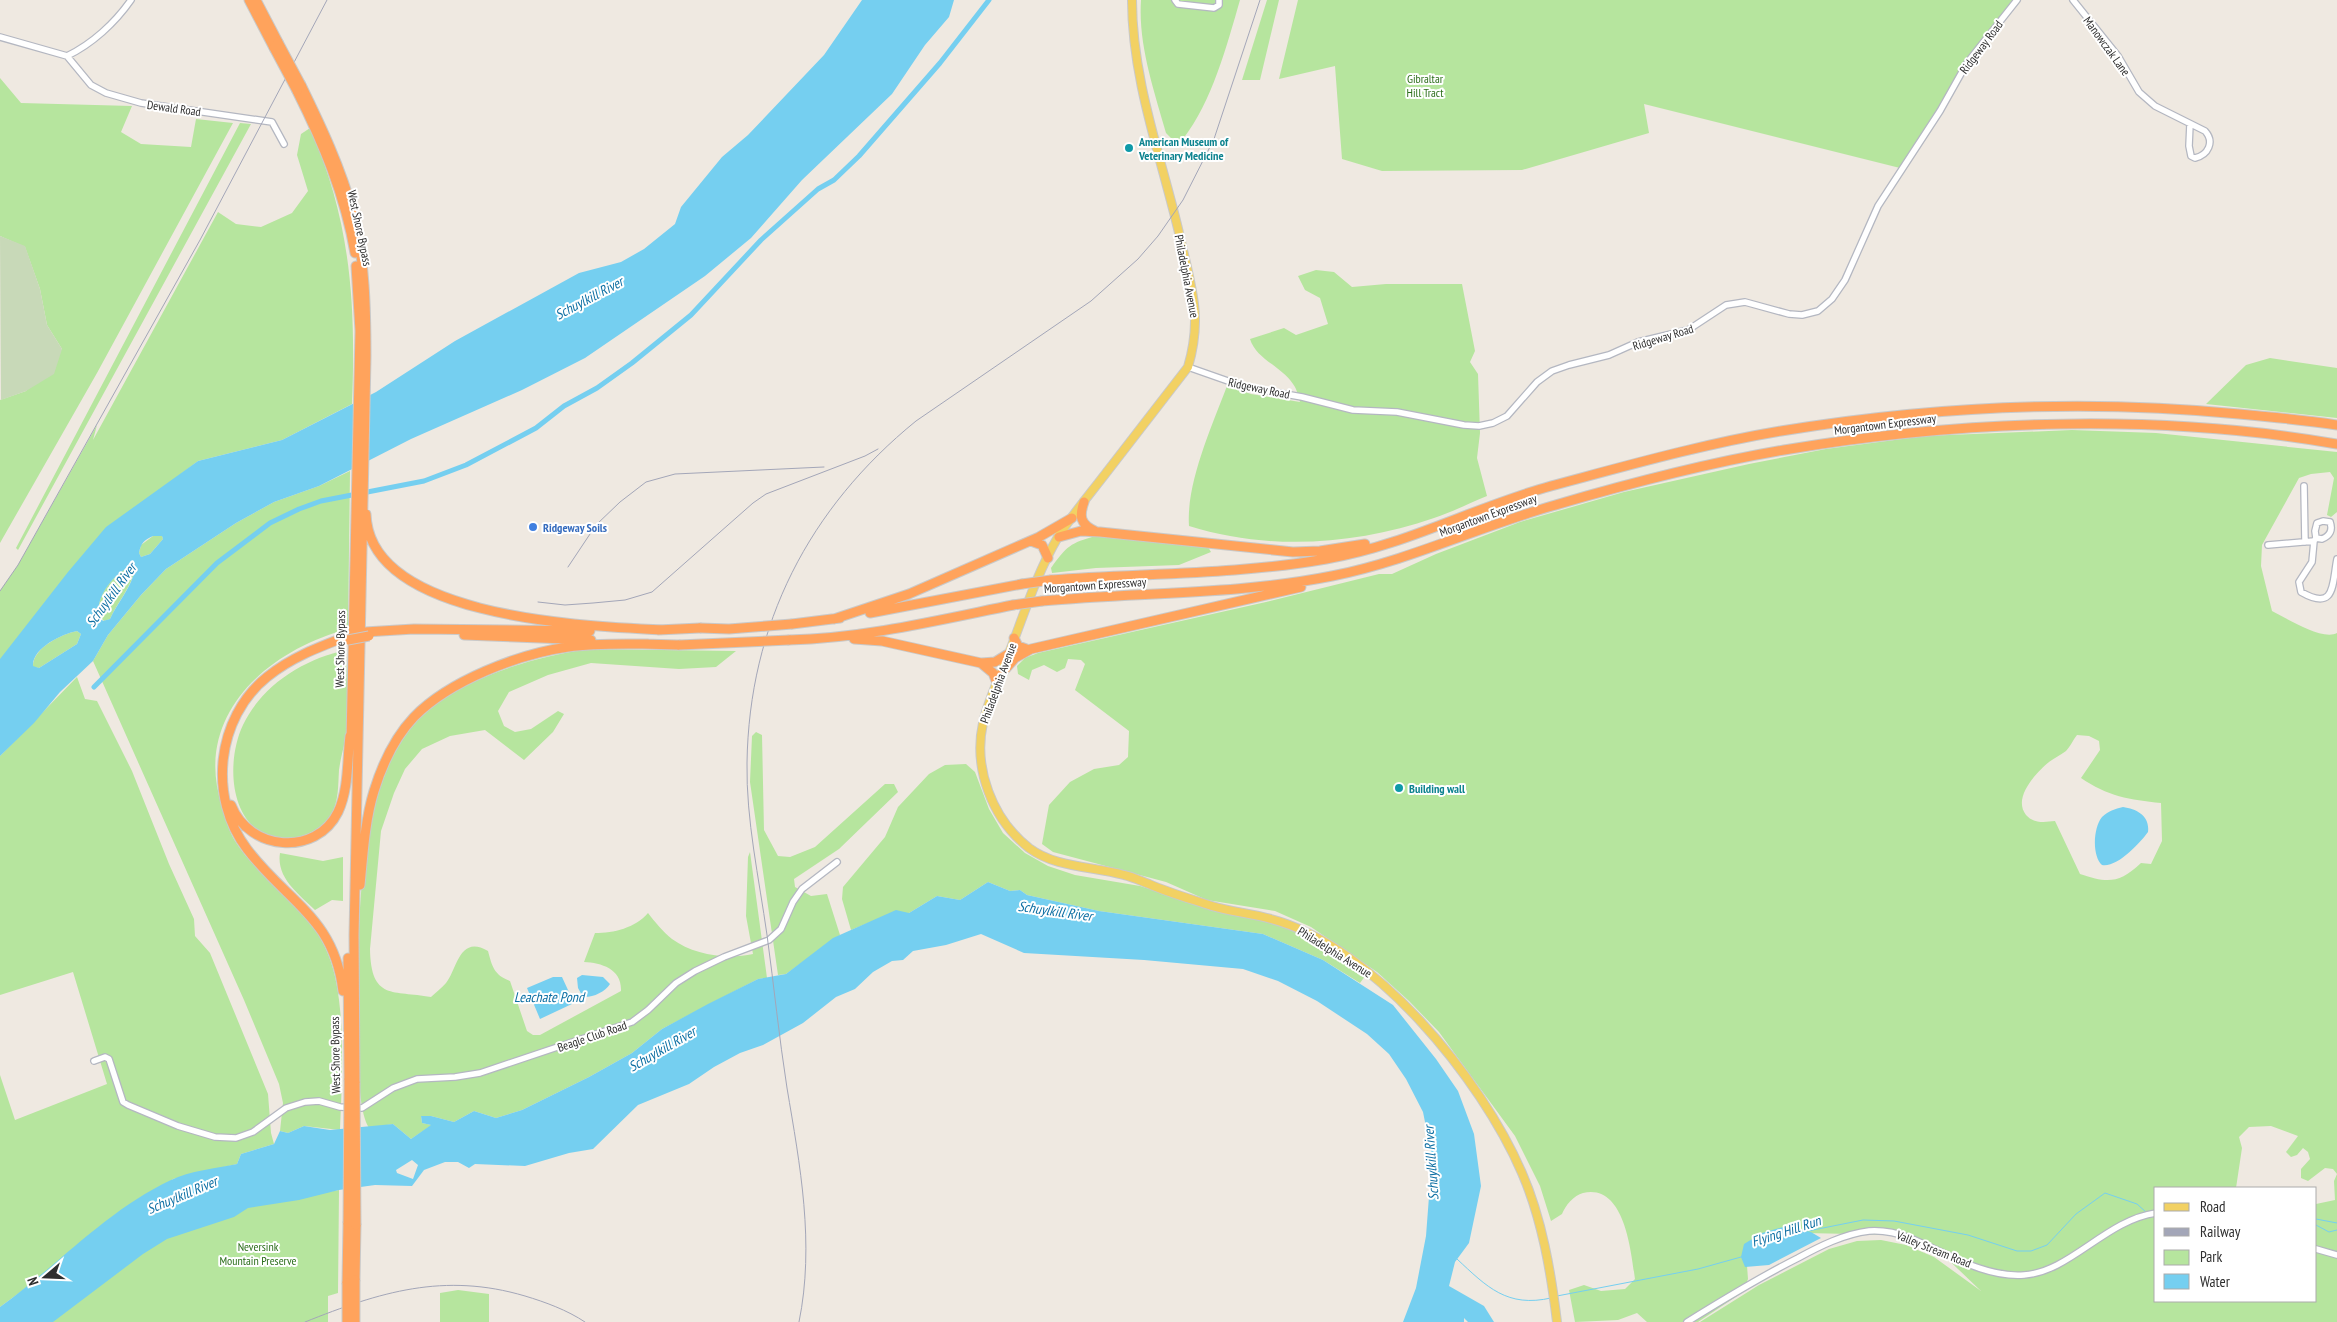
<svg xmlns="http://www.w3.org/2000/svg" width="2337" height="1322" font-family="'PT Sans Narrow',sans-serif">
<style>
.green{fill:#b6e59e;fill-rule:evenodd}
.cemetery{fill:#c8d9b8}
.water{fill:#75cff0;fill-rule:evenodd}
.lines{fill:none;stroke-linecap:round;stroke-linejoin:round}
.stream{stroke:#75cff0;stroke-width:1}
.canal{stroke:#75cff0;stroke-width:5}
.minor-casing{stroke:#b4b7c1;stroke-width:8}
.major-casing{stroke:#c9c9c9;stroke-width:10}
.highway-casing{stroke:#c9c9c9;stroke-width:11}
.minor{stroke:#fff;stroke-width:5.5}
.major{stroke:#f2d163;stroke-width:8}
.highway{stroke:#ffa35c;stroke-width:9}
.rail{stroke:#a3a6b8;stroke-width:1}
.highway-bridge-casing{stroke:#c9c9c9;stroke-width:11;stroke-linecap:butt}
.highway-bridge{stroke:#ffa35c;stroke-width:9}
.culture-dot{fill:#0f9aa8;stroke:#fff;stroke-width:2}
.shop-dot{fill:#3f7fe0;stroke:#fff;stroke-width:2}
.labels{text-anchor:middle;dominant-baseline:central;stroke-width:4;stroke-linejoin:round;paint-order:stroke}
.street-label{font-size:12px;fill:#2e2e2e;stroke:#fff}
.park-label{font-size:12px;fill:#2c6e1b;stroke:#fff}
.culture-label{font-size:12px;font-weight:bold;fill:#0d838f;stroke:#fff;text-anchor:start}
.shop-label{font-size:12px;font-weight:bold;fill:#366cbe;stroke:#fff;text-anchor:start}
.water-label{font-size:14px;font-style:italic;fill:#0d6fa3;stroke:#fff}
</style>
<rect width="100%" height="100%" fill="#efe9e1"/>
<!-- green -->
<path class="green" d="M1141 0H1240C1227 45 1212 102 1183 139L1173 140 1166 133C1154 90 1138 45 1141 0Z
M1267 0H1279L1260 80H1242Z
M1298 0H2014L1968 63 1912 155 1900 168 1644 104 1649 133 1522 170 1382 171 1342 159 1335 66 1279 79Z
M0 78 21 103 132 106 121 132 141 144 191 147 196 119 233 123 97 373 0 543V400L26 391 62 349 47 325 40 289 25 247 0 236Z
M240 123 251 124 18 550 16 548Z
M310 128C351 221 356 304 352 404L282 440 198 461 169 483 0 684V591L18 565 97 425 93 440 218 212 236 224 261 227 292 213 308 191 297 155 301 134Z
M1316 270 1334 272 1352 287 1386 284H1462L1475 351 1470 362 1478 374 1480 433 1477 458 1487 496C1470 503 1452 512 1434 518 1355 545 1269 551 1189 526 1186 483 1212 426 1227 386L1251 394 1300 402C1298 396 1297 389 1293 384 1281 366 1256 359 1250 339L1284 328 1296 335 1328 324 1320 298 1305 290 1298 276Z
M2270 358 2337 368V418L2206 404 2246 365Z
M2072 430 2156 433 2337 452V512L2331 517 2327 515 2334 478 2330 472 2311 474 2299 478 2262 545 2261 566 2272 611C2286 618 2322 641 2337 633V1322H1700L1759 1285 1829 1249 1857 1241 1881 1240 1906 1245 1934 1257 1981 1291 1935 1247 1898 1235 1805 1233 1746 1252 1748 1279 1743 1292 1698 1322H1647L1637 1313 1618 1320 1575 1322 1569 1290 1584 1285 1601 1291 1625 1289 1635 1279C1631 1252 1625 1183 1583 1193 1574 1195 1565 1206 1562 1214L1551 1221 1540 1186 1515 1136 1439 1032 1409 1001 1377 972 1311 927 1275 911 1207 900 1166 882 1053 852 1042 844 1049 805 1070 782 1094 769 1119 765 1128 757 1129 731 1075 690 1085 664 1081 660 1068 659 1065 668 1057 672 1044 665 1032 670 1029 680 1018 674 1017 666 1025 658 1038 653 1266 602 1379 574H1392L1436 554 1520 522 1624 492 1749 464 1826 449 1925 436ZM2077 735 2089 736 2099 741 2100 750 2081 778C2107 796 2130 800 2161 803L2162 841 2151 864 2141 863C2119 884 2107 883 2080 874L2055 821C2045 822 2034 824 2026 815 2012 797 2037 772 2049 762 2054 758 2061 755 2066 751 2070 747 2073 740 2077 735ZM2271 1126 2298 1136 2286 1152 2291 1157 2297 1155 2303 1148 2308 1152 2310 1159 2301 1169V1178L2308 1181 2325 1168 2333 1169 2337 1174 2334 1181 2335 1200 2316 1204V1301H2156V1188H2236L2242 1148 2239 1137 2249 1127Z
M350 471 348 629C268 650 192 715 222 806 225 818 229 831 235 841 262 883 310 907 328 954 347 999 342 1080 340 1130L304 1126 288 1133 280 1131 283 1103 279 1084 244 1000 93 661 108 635 141 595 166 569 236 523 274 502 319 486Z
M153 536H162L163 539 150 554 141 557 139 553 141 545Z
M1096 536 1128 538 1208 547 1211 552 1179 565 1096 568 1052 573 1051 568C1067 546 1070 543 1096 536Z
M132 566 135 569C132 586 117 603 110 619L104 621C87 605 115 570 132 566Z
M77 631 81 634 77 644 39 668 33 667C32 648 62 634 77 631Z
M589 649 736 651 716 667 679 669 591 663 548 675 509 692 498 711 504 726 515 732 531 729 558 711 564 714 553 732 524 760 485 730 450 736 422 749 405 769 394 793 381 831 370 949C371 1001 393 990 431 997 436 992 442 988 446 983 457 970 459 934 488 951 492 966 494 975 510 981L527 1031 533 1035H540L621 991C622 969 602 963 584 962L595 933C614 933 635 928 648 913 655 922 663 932 672 939 694 955 727 960 753 954L746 916 748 857 750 852 767 978 758 979 662 1029 632 1053 589 1077 522 1110 496 1118 474 1111 454 1122 431 1116H421L422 1123 432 1125 411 1139 393 1124 369 1128C354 1104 360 1031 359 1000 357 922 359 797 408 732 445 682 530 657 589 649Z
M346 650C346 675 349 701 347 725 346 741 341 755 339 770 338 785 339 801 331 815 323 827 308 836 294 838 231 845 223 767 243 725 262 685 304 659 346 650Z
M77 677 85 699 97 701 132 771 169 864 194 919 195 936 210 953 268 1094 271 1133 274 1144 241 1154 237 1164 173 1179 0 1307V1075L15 1120 107 1084 73 972 0 995V756Z
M756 732 762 735 764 830 778 856 790 857 815 847 885 784H894L898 792 839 849 794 879 795 887 811 896 827 894 840 935 786 974 778 975 750 782 752 736Z
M966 764 975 772 989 809 1003 833 1025 853 1048 866 1075 875 1140 886 1211 909 1269 922 1301 934 1366 975 1360 983 1323 960 1263 934 1099 911 1027 895 1020 890 1010 891 988 882 960 900 937 896 909 913 868 923 851 930 842 899 843 887 885 837 898 807 929 774 945 765Z
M280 853 323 861 343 857V901L332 900 315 910C299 894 276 878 280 853Z
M339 1190 338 1293 328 1296V1322H11L150 1223Z
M458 1290 489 1294V1322H440V1293Z"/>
<!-- cemetery -->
<path class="cemetery" d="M0 236 25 246 40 289 47 325 62 349 54 374 26 391 1 400Z"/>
<!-- water -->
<path class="water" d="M862 0H954L949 17 925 45 892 94 802 180 751 238 705 276 585 358 522 390 411 439 319 486 274 502 236 523 166 569 141 595 108 635 93 661 60 692 34 723 0 756V659L68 572 106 527 198 461 282 440 376 392 455 341 579 273 621 262 644 249 675 224 681 207 722 157 748 135 824 55ZM153 536H162L163 539 150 554 141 557 139 553C141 543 144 540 153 536ZM132 567 135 569C132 587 117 603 110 619L103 621C88 605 115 570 132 567ZM77 631 81 634 77 644 39 668 33 666C32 648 62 634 77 631Z
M2123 807C2137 809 2150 816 2148 832 2140 843 2117 868 2102 865 2092 856 2093 828 2102 817 2108 811 2115 809 2123 807Z
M988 882 1010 891 1020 890 1027 895 1099 911 1263 934 1323 960 1393 1005 1436 1059 1458 1091 1474 1134 1481 1186 1469 1243 1455 1262 1449 1286 1484 1306 1494 1322H1468L1464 1318V1322H1403L1416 1288 1426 1236 1432 1157 1423 1112 1406 1079 1389 1054 1367 1034 1317 1001 1278 981 1243 969 1144 960 1024 953 981 934 946 945 913 951 903 960 892 961 873 972 855 989 836 997 803 1023 763 1045 740 1053 714 1067 689 1084 638 1105 593 1149 569 1153 525 1166 475 1164 469 1168 458 1162H445L424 1170 412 1186 375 1185 339 1190 299 1200 248 1208 234 1217 167 1239 143 1254 53 1322H0V1307C57 1266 107 1210 171 1180 189 1171 217 1168 237 1164L241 1154 274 1144 280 1131 288 1133 304 1126 330 1130 393 1124 411 1139 431 1125 422 1123 421 1116H431L454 1122 474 1111 496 1118 522 1110 589 1077 632 1053 662 1029 708 1004 758 979 786 974 833 938 896 910 909 913 937 896 960 900ZM412 1160 418 1165 413 1179 397 1173 396 1170Z
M582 975 603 977 610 984C605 992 592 998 583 997L578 988 577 978Z
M553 977H562L574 1003 540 1019 527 988Z
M1783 1227 1811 1232 1821 1238 1769 1265 1745 1267 1741 1257 1744 1244 1762 1233Z"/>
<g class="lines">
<!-- stream -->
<path class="stream" d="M2316 1219 2337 1223
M2316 1225 2329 1232 2337 1230
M1808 1231 1863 1220 1894 1221 1968 1235 2017 1251H2031L2047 1245 2076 1214 2105 1193 2137 1204 2147 1213
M1457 1259C1487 1287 1507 1308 1551 1298
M1557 1296 1698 1269 1741 1257"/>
<!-- canal -->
<path class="canal" d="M94 687 217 563 270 523 299 509 321 501 424 481 466 465 536 428 564 406 597 388 632 363 691 315 761 240 818 189 834 180 859 156 940 63 989 0"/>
<defs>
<path id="minor" d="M1175 0 1178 4 1214 8 1219 5V0
M2073 0 2118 56 2139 92 2155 106 2205 131C2215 142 2208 155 2195 158L2191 156 2189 146 2190 124
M0 37 67 56C92 44 115 23 131 0
M67 56 91 85 106 93 141 103 272 122 284 144
M1188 367 1245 387 1302 397 1353 410 1397 412 1464 425 1479 426 1493 423 1507 416 1537 382 1552 371 1569 365 1609 355 1638 342 1688 330 1726 305 1745 302 1789 314 1802 315 1818 311 1832 299 1845 280 1878 206 1940 111 1967 63 2017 0
M2304 486 2305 542
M2316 538 2315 531 2317 523 2323 521 2330 522
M2316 538 2322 539C2330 536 2333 530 2330 522
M2314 541 2312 562 2299 582 2301 592C2336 612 2332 584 2337 559
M2268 545 2314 541 2316 538
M94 1061 105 1057 109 1059 123 1102 128 1105 178 1126 215 1137 236 1138 253 1132 286 1108 305 1102 319 1101 340 1107 362 1108 393 1088 417 1079 455 1077 480 1073 632 1022 648 1010 676 983 695 971 724 957 769 940 781 929 793 902 802 889 837 862
M2316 1249 2337 1255
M1687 1322C1724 1299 1760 1277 1798 1258 1820 1246 1844 1234 1869 1231 1883 1230 1897 1233 1910 1238 1945 1252 1984 1278 2024 1275 2070 1272 2106 1220 2156 1213"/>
<path id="major" d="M1132 0C1132 81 1162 159 1180 237 1191 287 1203 316 1188 367 1161 402 1133 438 1106 473 1090 494 1072 515 1058 537 1038 571 1025 611 1011 648 1002 672 989 697 983 723 973 768 992 819 1029 848 1056 868 1092 866 1124 875 1133 877 1141 881 1149 884 1169 893 1191 899 1212 906 1231 912 1251 913 1271 919 1374 946 1481 1078 1522 1173 1542 1219 1551 1272 1557 1322"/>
<path id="highway" d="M249 0 274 48
M256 0 278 42
M301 85C321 126 341 168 353 213 365 260 366 309 366 357L354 935 355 1083
M297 91C323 143 345 195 355 253
M1084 502C1079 516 1080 524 1095 531
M366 514C369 619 588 626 662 630
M1059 537 1081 531 1100 532 1293 552 1320 551 1365 544
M1031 541 1042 545 1048 558
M1051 580C1142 573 1235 575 1326 559 1404 546 1475 507 1551 486 1626 466 1703 444 1781 431 1933 406 2086 399 2239 414 2272 417 2305 420 2337 425
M1042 601C1138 592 1237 595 1332 576 1408 561 1478 527 1552 506 1627 484 1707 463 1784 450 1962 420 2159 413 2337 444
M870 613 1022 584
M834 619 909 594 1039 537 1072 518
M792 624 840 618
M658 630 700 628
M365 632 414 629 590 631
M464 635 591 640
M1014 638 1018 646 1029 650
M854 639 882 641 981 663 995 662 1008 654
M789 640C865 638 939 620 1013 605
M643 644 679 645
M981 663 993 673 997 683
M1001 674 1015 658 1031 649 1301 587
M351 740 360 331 356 266
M231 805C249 851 316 857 338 812 349 789 347 760 350 736
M360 885C363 854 365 820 374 791 382 765 395 737 414 717 449 681 518 654 568 647 594 643 621 644 648 644
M348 958 349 1080
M343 991C334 917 287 902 247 849 208 798 216 718 267 677 292 657 319 647 348 636
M355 1280 356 1225
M347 1283 348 1223"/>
</defs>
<!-- minor casing -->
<use href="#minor" class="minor-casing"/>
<!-- major casing -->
<use href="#major" class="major-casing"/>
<!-- highway casing -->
<use href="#highway" class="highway-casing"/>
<!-- minor -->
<use href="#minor" class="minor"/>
<!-- major -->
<use href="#major" class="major"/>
<!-- highway -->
<use href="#highway" class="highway"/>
<!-- rail -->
<path class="rail" d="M568 567 596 525 620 502 646 482 675 474 824 467
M0 591 18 565 200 240 327 0
M538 602 565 605 593 603 625 600 652 592 753 503 766 494 865 456 878 449
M305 1322C380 1292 444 1272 525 1296 545 1302 567 1310 585 1322
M799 1322C815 1244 800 1165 787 1088 779 1037 774 986 767 935 759 878 746 820 747 763 749 624 809 508 916 421L1091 301 1138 259 1158 236 1183 200 1214 139 1260 0"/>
<defs>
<path id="highway-bridge" d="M278 42 301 85
M274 48 297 91
M1022 584 1051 580
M1013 605 1042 601
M700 628 729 629 792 624
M348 640 369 636
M679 645 789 640
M355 1083 356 1225
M348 1223 349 1080
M355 1280V1322
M347 1322V1283"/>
</defs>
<!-- highway-bridge casing -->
<use href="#highway-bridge" class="highway-bridge-casing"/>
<!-- highway-bridge -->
<use href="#highway-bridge" class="highway-bridge"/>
</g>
<!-- markers -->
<g class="culture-dot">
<circle cx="1129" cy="148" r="5"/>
<circle cx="1399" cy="788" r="5"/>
</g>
<circle class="shop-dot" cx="533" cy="527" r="5"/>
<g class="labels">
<!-- street labels -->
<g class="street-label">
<text transform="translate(2107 46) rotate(54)">Manowczak Lane</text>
<text transform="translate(1981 47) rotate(-53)">Ridgeway Road</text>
<text transform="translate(174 108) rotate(8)">Dewald Road</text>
<text transform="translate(360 228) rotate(78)">West Shore Bypass</text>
<text transform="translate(1187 276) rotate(79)">Philadelphia Avenue</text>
<text transform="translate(1663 337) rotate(-17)">Ridgeway Road</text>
<text transform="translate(1259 388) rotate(12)">Ridgeway Road</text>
<text transform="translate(1885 424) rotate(-7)">Morgantown Expressway</text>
<text transform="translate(1488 515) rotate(-20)">Morgantown Expressway</text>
<text transform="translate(1095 585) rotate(-4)">Morgantown Expressway</text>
<text transform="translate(340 649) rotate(-89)">West Shore Bypass</text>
<text transform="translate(998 683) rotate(-70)">Philadelphia Avenue</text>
<text transform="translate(1335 952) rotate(32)">Philadelphia Avenue</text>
<text transform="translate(592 1036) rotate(-19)">Beagle Club Road</text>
<text transform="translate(335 1055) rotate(-91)">West Shore Bypass</text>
<text transform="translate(1934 1249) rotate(22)">Valley Stream Road</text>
</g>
<!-- park labels -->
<g class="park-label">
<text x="1425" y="78">Gibraltar<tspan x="1425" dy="14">Hill Tract</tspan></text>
<text x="258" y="1246">Neversink<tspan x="258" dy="14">Mountain Preserve</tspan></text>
</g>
<!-- culture labels -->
<g class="culture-label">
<text x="1139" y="141">American Museum of<tspan x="1139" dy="14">Veterinary Medicine</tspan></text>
<text x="1409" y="788">Building wall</text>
</g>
<!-- shop labels -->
<g class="shop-label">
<text x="543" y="527">Ridgeway Soils</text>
</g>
<!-- water labels -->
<g class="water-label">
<text transform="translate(589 298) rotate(-28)">Schuylkill River</text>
<text transform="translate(111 595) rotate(-54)">Schuylkill River</text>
<text transform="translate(1055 911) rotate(8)">Schuylkill River</text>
<text x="549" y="997">Leachate Pond</text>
<text transform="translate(662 1049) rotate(-30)">Schuylkill River</text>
<text transform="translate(1431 1163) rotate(-94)">Schuylkill River</text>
<text transform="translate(182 1195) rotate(-23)">Schuylkill River</text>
<text transform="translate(1786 1231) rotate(-18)">Flying Hill Run</text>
</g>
</g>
<!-- legend -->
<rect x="2154" y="1187" width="162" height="115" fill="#ffffff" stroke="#ababab"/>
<rect x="2164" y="1203" width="25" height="8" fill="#f2d163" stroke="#ababab"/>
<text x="2200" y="1212" font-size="15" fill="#2e2e2e">Road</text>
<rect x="2164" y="1228" width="25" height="8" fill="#a3a6b8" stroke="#ababab"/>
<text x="2200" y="1237" font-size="15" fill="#2e2e2e">Railway</text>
<rect x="2164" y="1250" width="25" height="15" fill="#b6e59e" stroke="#ababab"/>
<text x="2200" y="1262" font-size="15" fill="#2e2e2e">Park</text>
<rect x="2164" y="1274" width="25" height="15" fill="#75cff0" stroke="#ababab"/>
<text x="2200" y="1287" font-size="15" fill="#2e2e2e">Water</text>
<!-- north arrow -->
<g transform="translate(45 1277) rotate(251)" stroke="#ffffff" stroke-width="4" paint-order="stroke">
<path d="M0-4L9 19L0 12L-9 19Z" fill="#2e2e2e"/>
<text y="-8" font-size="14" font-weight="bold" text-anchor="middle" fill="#2e2e2e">N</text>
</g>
</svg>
